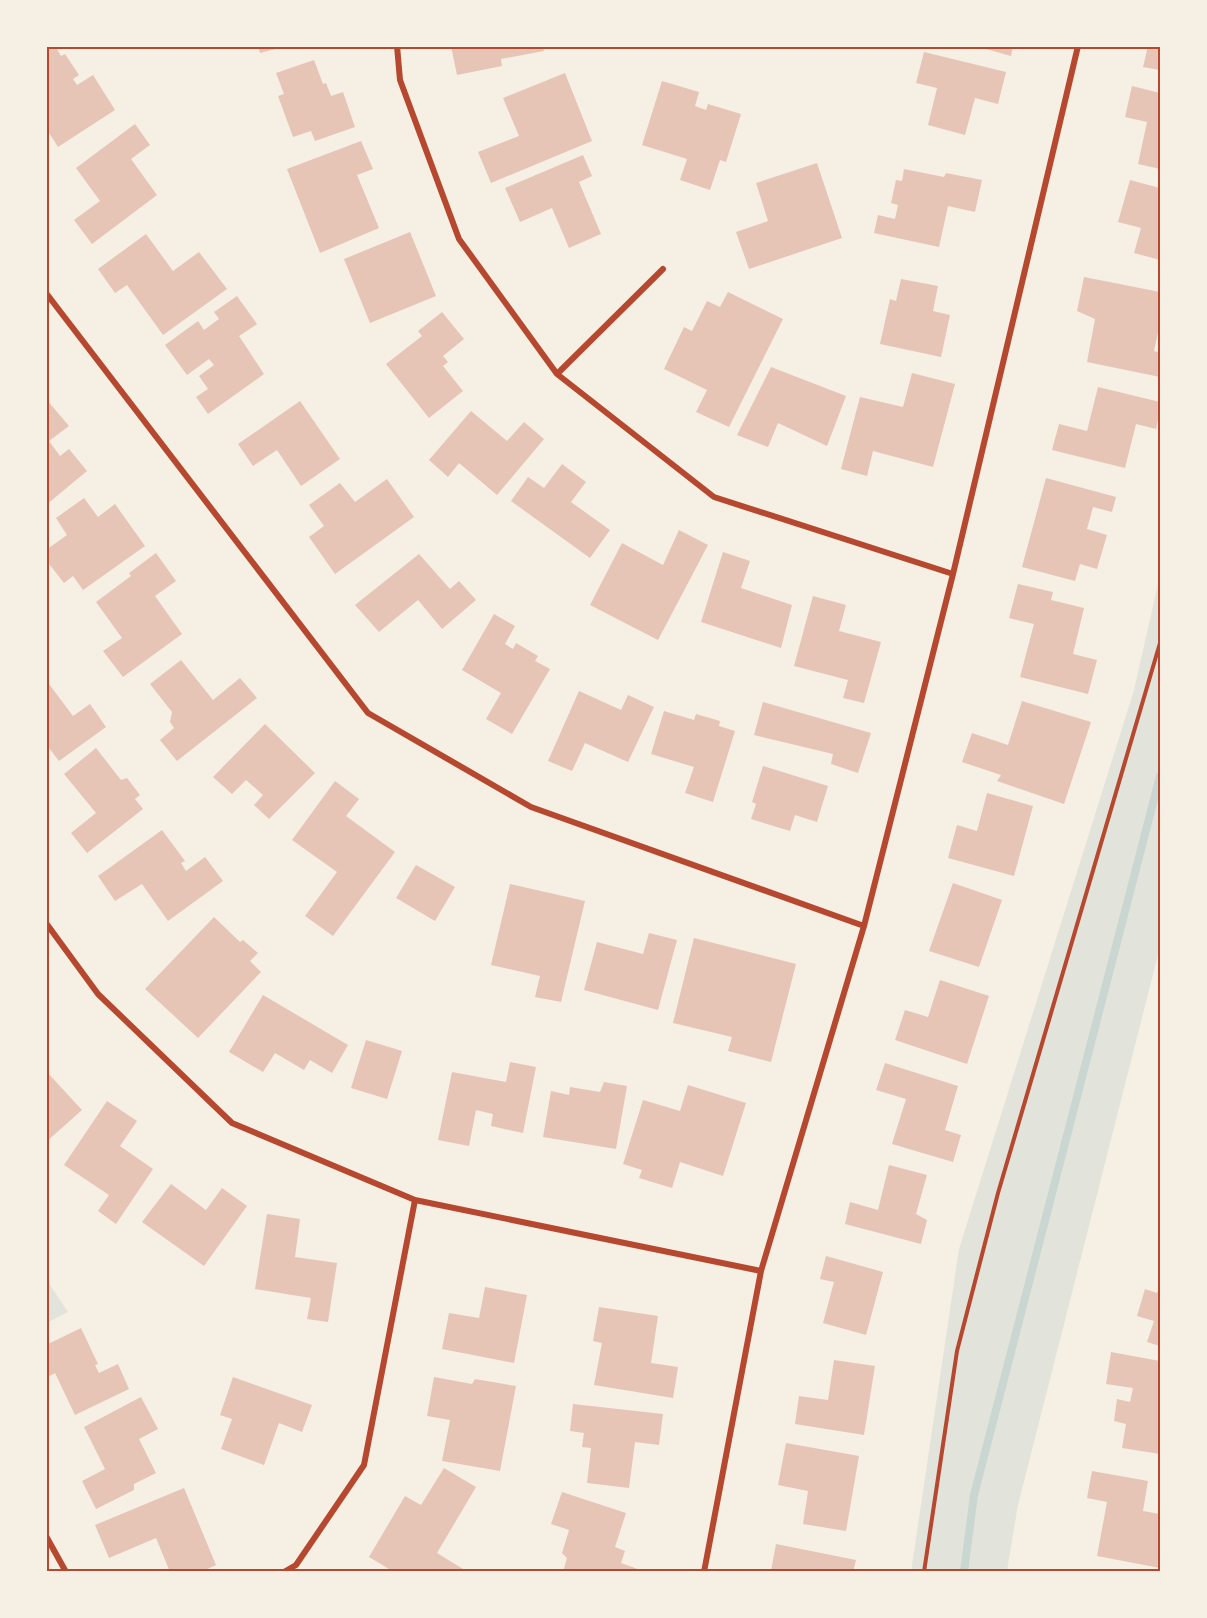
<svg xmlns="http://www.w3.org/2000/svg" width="1207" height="1618" font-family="'Alegreya Sans',sans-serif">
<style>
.green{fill:#e2e4dc}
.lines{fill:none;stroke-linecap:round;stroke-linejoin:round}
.stream{stroke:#c9d6d2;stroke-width:8}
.building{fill:#e6c5b7}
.path{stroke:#b5482f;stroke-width:4}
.minor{stroke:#b5482f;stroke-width:6}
.neatline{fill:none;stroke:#b5482f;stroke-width:2}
</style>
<rect width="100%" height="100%" fill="#f6efe4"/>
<!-- green -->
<path class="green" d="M1160 575V947L1018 1505 1007 1571 911 1572 959 1249 1134 690Z
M46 1279 68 1312 47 1323H46Z"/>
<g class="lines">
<!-- stream -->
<path class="stream" d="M964 1572 974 1495 1160 776"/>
</g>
<!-- building -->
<path class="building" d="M46 46H55L61 56 65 54 79 75 73 79 77 85 93 75 115 110 58 147 46 128Z
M258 46H283V47L260 53Z
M451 46H543L544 51 501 59 502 66 457 75Z
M975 46H1013L1011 56Z
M1148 46H1160V70L1143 67Z
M924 52 1006 72 998 104 975 98 965 135 928 125 937 88 916 83Z
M314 60 323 84 326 83 331 96 343 92 355 127 315 141 311 131 293 137 278 96 284 94 276 73Z
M565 73 592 141 491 183 478 152 519 136 503 98Z
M662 81 699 92 695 106 706 110 708 104 741 114 726 162 720 160 710 190 680 180 687 159 642 145Z
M1132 86 1160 93V169L1138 164 1147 122 1125 117Z
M135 124 150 145 131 159 157 195 92 244 74 220 100 201 76 168Z
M361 141 373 169 357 175 379 228 320 253 287 169Z
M583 155 592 176 579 182 601 234 569 248 552 208 520 222 505 188Z
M817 163 842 238 749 269 736 232 768 221 756 183Z
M904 169 944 177 946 173 982 180 975 212 948 206 939 247 874 233 878 215 895 219 898 205 891 203 896 180 902 181Z
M1130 180 1160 188V260L1134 253 1141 228 1118 222Z
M410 232 436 296 370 323 344 259Z
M146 234 173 271 199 252 227 289 163 335 127 285 115 293 98 269Z
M1084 277 1160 292V323L1154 351 1160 353V377L1087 362 1095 319 1077 311Z
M901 279 938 286 933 311 950 315 941 357 880 344 890 299 896 301Z
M728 292 783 319 729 427 696 412 707 390 664 369 684 327 692 331 707 301 720 307Z
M237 296 257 324 239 336 264 374 208 414 196 397 208 389 199 376 214 365 209 359 187 375 165 345 198 321 204 330 219 319 214 312Z
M442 312 464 339 443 356 448 362 443 366 463 391 429 418 386 364 422 336 418 331Z
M771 367 846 396 827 446 778 423 768 447 737 435Z
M912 373 955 384 933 467 873 451 867 476 841 469 860 397 903 407Z
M1098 387 1160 402V411L1156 429 1136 424 1125 468 1052 450 1059 424 1087 431Z
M46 399 69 426 49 441 60 456 69 449 87 471 46 505Z
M300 401 340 459 301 486 277 450 253 466 238 444Z
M471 411 507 441 524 422 544 439 497 495 459 463 448 477 429 460Z
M562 464 586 482 571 502 610 530 590 558 511 501 528 477 544 488Z
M1046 478 1116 497 1112 512 1093 507 1087 529 1107 535 1097 569 1080 564 1075 581 1022 567Z
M387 479 414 517 335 574 309 537 324 526 309 505 340 483 355 502Z
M84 498 98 517 115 504 145 546 83 590 73 576 64 583 46 560V550L67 535 56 518Z
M679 530 708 545 658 640 590 605 622 543 663 565Z
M723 552 750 561 741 588 792 605 781 648 701 622Z
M156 553 176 581 155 596 182 634 123 677 103 651 122 638 96 602 131 576 129 573Z
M419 554 450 589 459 581 476 600 442 629 418 600 379 632 355 605Z
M1018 584 1053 592 1051 600 1084 608 1073 654 1097 660 1088 694 1020 677 1034 624 1009 618Z
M813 596 846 605 839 631 881 642 864 703 843 698 848 680 794 666Z
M494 614 515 626 505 644 513 649 516 643 538 656 535 661 550 669 512 734 486 719 501 693 462 670Z
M181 660 213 700 240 678 257 698 177 761 160 740 174 728 170 722 172 712 150 684Z
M46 680 73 716 90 704 106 727 59 761 46 744Z
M579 691 621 710 628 695 654 707 628 762 585 743 572 771 548 761Z
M1022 701 1091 722 1064 804 997 781 1001 775 962 762 972 733 1008 745Z
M763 702 871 733 858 773 831 764 833 754 754 735Z
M664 711 694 720 696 714 720 721 719 726 735 731 713 802 685 793 694 767 651 754Z
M265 724 315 773 269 819 254 805 263 795 246 780 232 794 213 777Z
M96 748 121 780 127 778 140 795 135 799 143 809 87 853 71 833 96 813 64 774Z
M763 766 828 786 817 822 795 815 790 831 751 819 756 804 752 802Z
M335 781 359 799 346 816 395 852 333 936 305 916 337 872 292 840Z
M987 793 1033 806 1014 876 948 858 957 825 977 831Z
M162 830 185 861 181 863 186 871 205 857 223 881 168 921 142 884 115 901 98 876Z
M416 865 455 887 435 921 396 898Z
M953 883 1002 900 979 967 929 951Z
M510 884 585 901 561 1002 535 997 540 976 491 965Z
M214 917 240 942 243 940 258 953 250 961 261 972 198 1038 145 989Z
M649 933 677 940 658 1010 584 990 597 942 643 954Z
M694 938 796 964 771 1062 728 1051 732 1037 673 1023Z
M940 980 989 996 967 1064 895 1040 905 1010 928 1017Z
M263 995 348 1045 332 1073 310 1060 304 1070 275 1053 263 1072 229 1052Z
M366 1040 402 1051 387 1099 351 1088Z
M510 1062 536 1067 523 1133 491 1126 493 1114 476 1110 469 1146 438 1140 452 1072 506 1082Z
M885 1063 958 1086 945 1130 961 1135 953 1162 892 1144 906 1099 876 1090Z
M46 1071 82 1110 46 1142Z
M604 1082 627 1086 616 1149 543 1137 551 1091 569 1095 570 1087 600 1092Z
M688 1085 746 1103 723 1176 680 1162 672 1188 639 1178 642 1170 623 1164 643 1100 680 1111Z
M107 1101 137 1121 120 1146 153 1169 116 1224 98 1211 109 1195 64 1165Z
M889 1165 927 1175 916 1214 927 1220 921 1244 845 1224 850 1202 878 1210Z
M171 1184 206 1210 222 1188 247 1206 204 1266 142 1222Z
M267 1214 300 1219 295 1257 337 1263 328 1322 307 1319 311 1298 255 1289Z
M826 1256 883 1272 866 1335 823 1323 834 1282 820 1279Z
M1160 1284V1346L1147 1342 1154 1321 1137 1316 1145 1289 1157 1293Z
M485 1287 527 1295 514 1363 442 1349 449 1313 479 1318Z
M599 1307 658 1316 651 1363 678 1367 673 1398 594 1385 602 1343 593 1341Z
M81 1328 98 1364 95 1365 99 1373 118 1364 129 1389 75 1415 55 1373 46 1378V1345Z
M1111 1352 1160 1361V1454L1122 1448 1126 1424 1114 1421 1117 1399 1130 1402 1133 1388 1106 1384Z
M834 1360 875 1366 864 1435 795 1424 799 1396 828 1400Z
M233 1377 312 1405 302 1432 279 1423 264 1465 221 1449 232 1419 220 1415Z
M434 1377 472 1384 475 1379 516 1386 500 1471 442 1461 450 1420 427 1416Z
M141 1397 158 1429 139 1439 156 1473 134 1484V1490L96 1509 82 1481 105 1469 84 1427Z
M573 1404 663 1414 659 1445 635 1442 629 1488 587 1483 591 1448 582 1447 584 1433 570 1431Z
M786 1443 859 1456 846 1531 803 1524 808 1491 778 1485Z
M444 1468 476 1487 437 1553 468 1572H394L369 1557 405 1496 421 1505Z
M1092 1471 1148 1481 1143 1511 1160 1514V1568L1097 1556 1107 1502 1087 1498Z
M184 1488 216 1565 201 1572H170L156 1538 109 1558 95 1525Z
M562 1492 626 1513 615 1547 625 1551 621 1563 646 1572H563L567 1558 562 1553 569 1530 551 1524Z
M776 1544 856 1560 853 1572 771 1571Z"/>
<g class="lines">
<!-- path -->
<path class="path" d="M924 1572 957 1351 998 1193 1160 643"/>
<!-- minor -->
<path class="minor" d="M397 46 400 80 459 239 557 374 714 497 953 574
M46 293 368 713 531 807 864 926
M557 374 663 269
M46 923 98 994 232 1123 415 1200 761 1271
M46 1536 66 1572
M284 1572 296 1565 364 1465 415 1200
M704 1572 761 1271 864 926 953 574 1078 46"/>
</g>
<!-- border -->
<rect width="1207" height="1618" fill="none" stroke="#f6efe4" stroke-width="96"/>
<rect x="48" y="48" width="1111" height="1522" class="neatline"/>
</svg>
